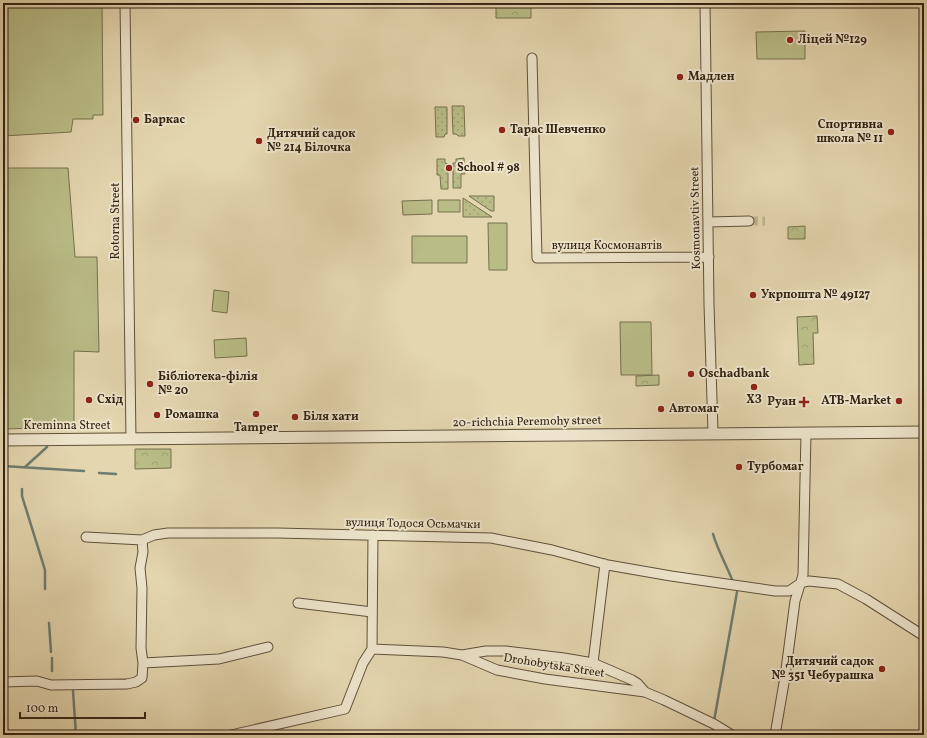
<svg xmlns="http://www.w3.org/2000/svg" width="927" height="738" font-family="Vollkorn,serif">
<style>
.grass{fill:url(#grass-dots);stroke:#76704e}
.forest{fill:url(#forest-crowns);stroke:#76704e}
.garden{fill:#b9bc87;stroke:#76704e}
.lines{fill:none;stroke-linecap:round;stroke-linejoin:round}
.stream{stroke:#6e7d70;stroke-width:2.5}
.minor-tunnel{stroke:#c1b290;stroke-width:9;stroke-dasharray:9 4.5;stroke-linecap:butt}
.minor-casing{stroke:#60503b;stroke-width:11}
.tertiary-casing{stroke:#60503b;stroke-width:13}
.minor{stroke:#ede4cb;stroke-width:9}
.tertiary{stroke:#ede4cb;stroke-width:11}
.poi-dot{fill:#8f2418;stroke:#ede4cb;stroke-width:1.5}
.labels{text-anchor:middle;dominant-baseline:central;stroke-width:4;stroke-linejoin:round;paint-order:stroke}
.poi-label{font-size:12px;font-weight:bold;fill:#342314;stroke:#ede4cb;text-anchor:start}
.street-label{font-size:12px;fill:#342314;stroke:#ede4cb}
</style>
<defs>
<pattern id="grass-dots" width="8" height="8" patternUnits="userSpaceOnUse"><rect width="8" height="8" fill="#b9bc87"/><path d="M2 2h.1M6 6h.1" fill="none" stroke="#a0a174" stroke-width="1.8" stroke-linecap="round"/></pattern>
<pattern id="forest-crowns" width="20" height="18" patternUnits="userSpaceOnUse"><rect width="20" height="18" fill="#b9bc87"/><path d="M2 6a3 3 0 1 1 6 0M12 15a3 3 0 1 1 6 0" fill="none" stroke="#a0a174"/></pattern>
</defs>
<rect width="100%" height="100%" fill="#e4d6af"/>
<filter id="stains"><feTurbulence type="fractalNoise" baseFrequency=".005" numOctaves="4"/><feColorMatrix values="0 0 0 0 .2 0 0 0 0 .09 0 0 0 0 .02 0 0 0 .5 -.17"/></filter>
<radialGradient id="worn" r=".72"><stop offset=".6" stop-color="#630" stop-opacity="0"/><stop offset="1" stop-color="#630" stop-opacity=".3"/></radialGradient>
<!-- grass -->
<path class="grass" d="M452 106H464L465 136H458L456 134H453Z
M435 107H447V134H445L444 137H436Z
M464 158 465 174H461V188H453V163H456V159Z
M437 159H445V163L448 164V189H441L440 175H437Z
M469 196H494V211H491Z
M463 198 492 217H463Z"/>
<!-- forest -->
<path class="forest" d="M496 4H531V18H496Z
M805 226V239H788V227Z
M817 316 818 333H813L814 364 799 365 797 317Z
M659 375V385L636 386V376Z
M135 449H171V468L135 469Z"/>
<!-- garden -->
<path class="garden" d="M3 3H102L103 115H93V119H73L71 132 3 136Z
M805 31V59H757L756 32Z
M3 168H68L75 257H97L99 352 74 351V427L3 429Z
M432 200V214L403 215 402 201Z
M438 200H460V212H438Z
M488 223H507V270H489Z
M412 236H467V263H412Z
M214 290 229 292 227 313 212 311Z
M620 322H651L652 375H621Z
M246 338 247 356 215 358 214 340Z"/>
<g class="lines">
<!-- stream -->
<path class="stream" d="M3 466 84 471
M25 467 47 447
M99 473 116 474
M22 489V496L45 570V589
M713 534C718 551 727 566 733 582
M49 623 51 652
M52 658V671
M73 691 76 735
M714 721 737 592"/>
<!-- minor-tunnel -->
<path class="minor-tunnel" d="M749 221H765"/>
<defs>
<path id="minor" d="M125 3 131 439
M705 3 709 304 713 433
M532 58 537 258 709 257
M708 222 749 221
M86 537 142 540
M298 603 372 612
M372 649 373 535
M462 655 486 651H506L564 658 593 663 632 680 637 683 645 692
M143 663 141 648 142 588 140 568 143 552 142 540 154 535 168 533H277L491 538 552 550 608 565 671 576 775 591H789L801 583 809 581 838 584 866 599 924 636
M593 663 605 564
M3 682 37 681 51 685 127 684 136 682 142 678 143 663 219 659 268 647
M231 735 345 709 363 663 372 649 443 652 462 655 497 670 545 679 645 692 664 700 714 724 732 735
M775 735 785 677 795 601 803 575 806 433"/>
<path id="tertiary" d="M3 440 924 432"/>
</defs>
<!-- minor casing -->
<use href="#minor" class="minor-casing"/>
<!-- tertiary casing -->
<use href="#tertiary" class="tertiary-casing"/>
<!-- minor -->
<use href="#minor" class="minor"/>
<!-- tertiary -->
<use href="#tertiary" class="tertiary"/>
</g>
<!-- markers -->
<g class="poi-dot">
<circle cx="790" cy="40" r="4"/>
<circle cx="680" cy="77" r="4"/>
<circle cx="136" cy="120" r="4"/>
<circle cx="502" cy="130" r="4"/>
<circle cx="891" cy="132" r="4"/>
<circle cx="259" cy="141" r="4"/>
<circle cx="449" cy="168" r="4"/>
<circle cx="753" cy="295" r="4"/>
<circle cx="691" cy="374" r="4"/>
<circle cx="150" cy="384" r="4"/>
<circle cx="754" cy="387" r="4"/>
<circle cx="89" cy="400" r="4"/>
<circle cx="899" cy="401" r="4"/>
<path d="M802 396h4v4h4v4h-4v4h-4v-4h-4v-4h4z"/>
<circle cx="661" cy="409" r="4"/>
<circle cx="256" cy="414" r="4"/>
<circle cx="157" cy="415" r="4"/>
<circle cx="295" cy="417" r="4"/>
<circle cx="739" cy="467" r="4"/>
<circle cx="882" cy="669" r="4"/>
</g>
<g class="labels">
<!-- poi labels -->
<g class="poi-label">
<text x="798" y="40">Ліцей №129</text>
<text x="688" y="77">Мадлен</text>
<text x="144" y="120">Баркас</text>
<text x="883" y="125" text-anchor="end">Спортивна<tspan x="883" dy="14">школа № 11</tspan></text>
<text x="510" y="130">Тарас Шевченко</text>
<text x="267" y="134">Дитячий садок<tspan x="267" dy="14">№ 214 Білочка</tspan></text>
<text x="457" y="168">School # 98</text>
<text x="761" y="295">Укрпошта № 49127</text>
<text x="699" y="374">Oschadbank</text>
<text x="158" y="377">Бібліотека-філія<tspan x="158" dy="14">№ 20</tspan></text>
<text x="97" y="400">Схід</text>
<text x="754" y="400" text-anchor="middle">ХЗ</text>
<text x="891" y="401" text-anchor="end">ATB-Market</text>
<text x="796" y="402" text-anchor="end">Руан</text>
<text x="669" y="409">Автомаг</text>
<text x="165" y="415">Ромашка</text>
<text x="303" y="417">Біля хати</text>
<text x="256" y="428" text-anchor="middle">Tamper</text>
<text x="747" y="467">Турбомаг</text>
<text x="874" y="662" text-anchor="end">Дитячий садок<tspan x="874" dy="14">№ 351 Чебурашка</tspan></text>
</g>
<!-- street labels -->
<g class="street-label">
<text transform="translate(696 218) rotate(-91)">Kosmonavtiv Street</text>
<text transform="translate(116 221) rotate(-90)">Rotorna Street</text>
<text x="607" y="246">вулиця Космонавтів</text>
<text transform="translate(527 422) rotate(-1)">20-richchia Peremohy street</text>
<text x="67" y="426">Kreminna Street</text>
<text transform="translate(413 524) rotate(1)">вулиця Тодося Осьмачки</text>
<text transform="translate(554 666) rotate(9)">Drohobytska Street</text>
</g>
</g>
<!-- margin -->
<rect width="927" height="738" fill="none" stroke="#e4d6af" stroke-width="16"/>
<rect x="4" y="4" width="919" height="730" fill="none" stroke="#342314" stroke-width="2"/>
<rect x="8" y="8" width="911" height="722" fill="none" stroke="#342314"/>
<!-- scale -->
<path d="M20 712v6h125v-6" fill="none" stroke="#342314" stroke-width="2"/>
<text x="26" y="712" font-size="12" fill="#342314" stroke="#ede4cb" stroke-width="3" paint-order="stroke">100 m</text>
<rect width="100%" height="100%" filter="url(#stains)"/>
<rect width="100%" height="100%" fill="url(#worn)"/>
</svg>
